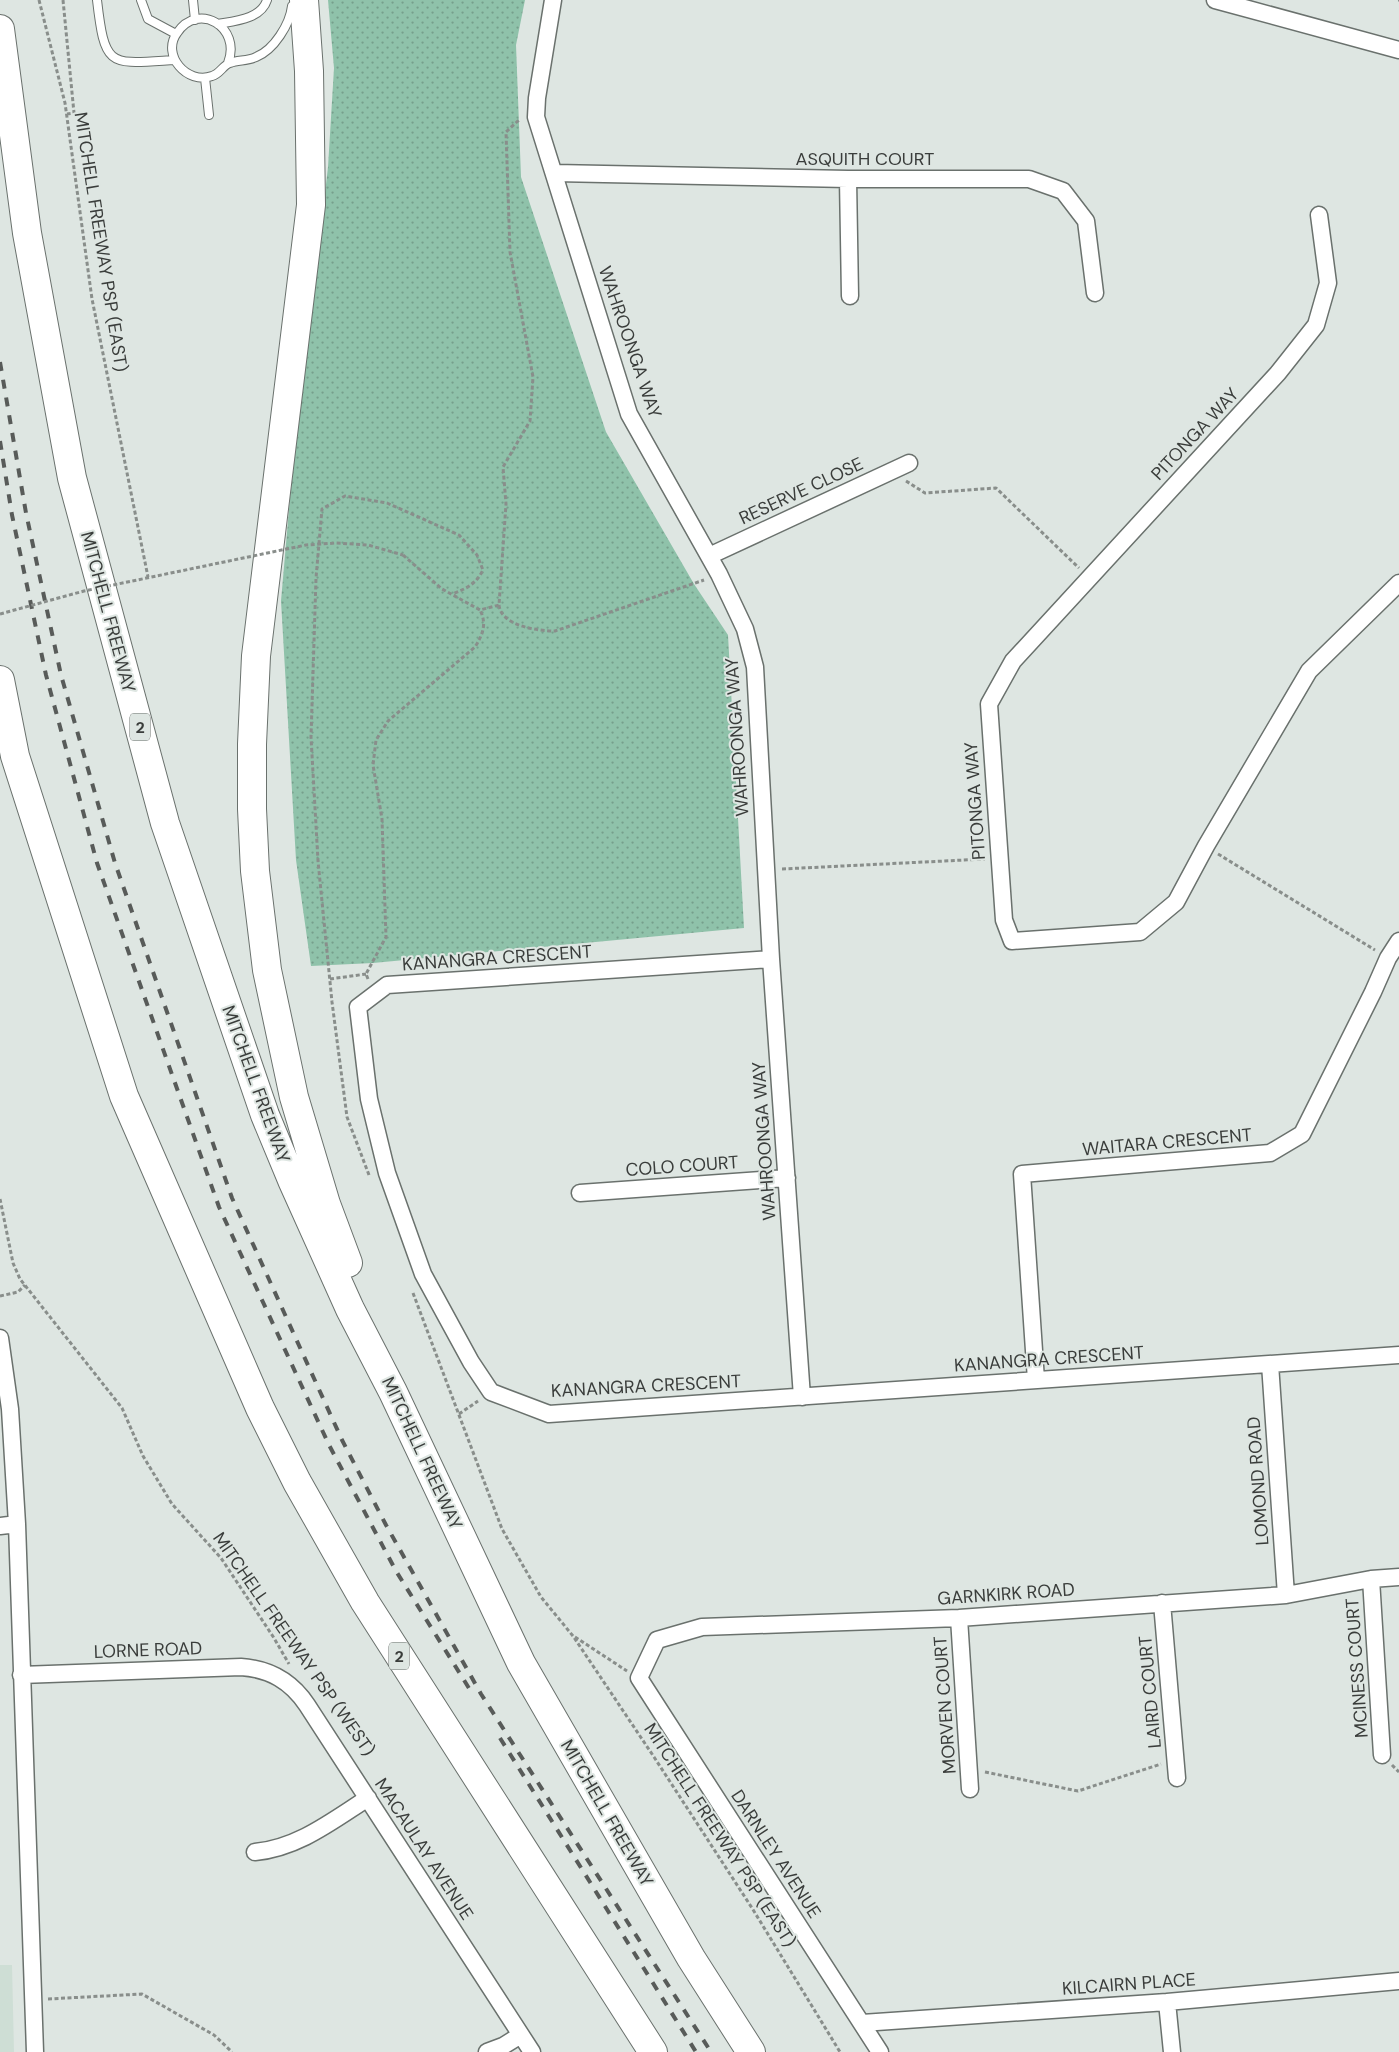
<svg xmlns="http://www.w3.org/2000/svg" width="1399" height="2052" font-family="'DM Sans',sans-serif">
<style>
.built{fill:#ceded5}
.green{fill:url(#green-dots)}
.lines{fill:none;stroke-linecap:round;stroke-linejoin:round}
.service-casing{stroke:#6a716d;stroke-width:10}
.minor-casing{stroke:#6a716d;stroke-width:19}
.motorway-casing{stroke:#6a716d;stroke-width:30}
.path{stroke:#898e8b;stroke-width:3;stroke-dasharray:4 2.5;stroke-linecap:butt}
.service{stroke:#fff;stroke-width:8}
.minor{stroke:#fff;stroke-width:16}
.motorway{stroke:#fff;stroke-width:28}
.rail{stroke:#585b59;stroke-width:4;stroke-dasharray:9 9;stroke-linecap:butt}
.path-bridge{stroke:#898e8b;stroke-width:3;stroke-dasharray:4 2.5;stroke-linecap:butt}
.labels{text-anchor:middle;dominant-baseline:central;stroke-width:4;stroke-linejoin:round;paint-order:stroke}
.shield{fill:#dee6e2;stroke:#6b706d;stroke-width:1}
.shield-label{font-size:16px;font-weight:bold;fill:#3a3d3b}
.street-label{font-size:18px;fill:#3a3d3b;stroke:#dee6e2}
</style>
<defs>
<pattern id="green-dots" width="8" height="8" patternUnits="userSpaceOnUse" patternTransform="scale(1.25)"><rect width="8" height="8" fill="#8fc2aa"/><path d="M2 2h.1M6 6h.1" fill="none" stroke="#769f8c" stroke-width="1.8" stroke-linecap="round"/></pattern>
</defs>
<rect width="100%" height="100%" fill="#dee6e2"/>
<!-- built -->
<path class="built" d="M0 1965H12L14 2052H0Z"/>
<!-- green -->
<path class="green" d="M328 0H525L516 45 521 177 606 432 694 584 728 635 744 928 373 963 311 966 296 860 281 601 290 498 328 167 334 68Z"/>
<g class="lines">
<defs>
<path id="service" d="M97 0C105 69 109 64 175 60
M141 0 148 19 176 34
M193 0 195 20
M218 24C235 21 261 19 267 0
M228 63C242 27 198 1 177 33 161 55 187 85 212 76 220 74 223 65 230 63 238 60 248 61 256 57 274 50 290 24 292 6
M205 78 209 115"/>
<path id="minor" d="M553 0 537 98 536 117 629 414 719 574 745 629 755 667 771 959 802 1397
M1215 0 1399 50
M555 173 848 179H1029L1063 191 1086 221 1095 293
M848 179 850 296
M1319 215 1328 283 1316 325 1278 373 1013 661 989 704 1004 920 1012 941 1140 932 1176 902 1206 846 1309 671 1399 583
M709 556 909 463
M771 959 387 985 358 1007 369 1099 387 1173 423 1274 471 1362 491 1392 549 1414 1399 1355
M580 1193 787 1178
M0 1338 10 1409 17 1524 35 2052
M1270 1364 1286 1595
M1036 1380 1022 1174 1270 1153 1302 1134 1373 992 1388 958 1399 941
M0 1526 17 1524
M1371 1579 1382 1755
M1162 1603 1177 1778
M959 1618 970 1789
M21 1675 241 1667C270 1669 291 1681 307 1705L532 2052
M255 1852C298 1848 332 1821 368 1798
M1167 2002 1172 2052
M862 2023 1167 2002 1399 1981
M487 2052 503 2046 521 2035
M880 2052 639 1678 657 1640 702 1627 959 1618 1286 1595 1371 1579 1399 1577"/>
<path id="motorway" d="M304 0 309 71 311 205 256 656 252 744V809L255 871 267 970 294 1097 326 1204 348 1263
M0 29 27 233 72 478 165 823 265 1115 292 1180 350 1309 393 1392 521 1663 691 1958 751 2052
M0 680 15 756 124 1096 260 1408 297 1482 365 1602 653 2052"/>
</defs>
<!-- service casing -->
<use href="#service" class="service-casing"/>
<!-- minor casing -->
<use href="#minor" class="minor-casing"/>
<!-- motorway casing -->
<use href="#motorway" class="motorway-casing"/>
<!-- path -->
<path class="path" d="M39 0 65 103 92 299 148 577
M63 0 74 113 67 114
M1398 0H1399
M906 481 925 493 996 488 1079 568
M403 555 442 589 480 610 499 605 506 504 503 467 530 421 533 377 510 252 506 132 520 119
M499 605C501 626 538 631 555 631L704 580
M1218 854 1375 950
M782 869 985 859
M330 979 366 974
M368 979 366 974 386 937 382 819 373 765 376 740 388 721 475 647C483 634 487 624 480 610
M369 1175 347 1117 332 1002 318 861 311 737 316 578 322 509 345 496 387 503 459 535 477 555 483 570C476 584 466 589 452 594
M0 1199 13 1263 20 1279 122 1408 143 1456 172 1504 221 1558 274 1638 289 1664
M413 1293 502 1529 541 1597 573 1636 654 1757 752 1908 840 2052
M0 1296 18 1292 25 1285
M459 1414 478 1401
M575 1637 627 1671
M1392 1765 1399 1772
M985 1772 1078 1791 1161 1764
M48 1999 142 1994 214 2035 232 2052"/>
<!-- service -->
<use href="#service" class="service"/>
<!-- minor -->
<use href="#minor" class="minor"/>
<!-- motorway -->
<use href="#motorway" class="motorway"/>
<!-- rail -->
<path class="rail" d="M0 362 26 513 61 675 115 863 232 1198 342 1440 386 1525 481 1694 711 2052
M0 441 12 515 46 675 97 863 219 1207 329 1445 396 1571 472 1693
M500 1738 696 2052"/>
<!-- path-bridge -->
<path class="path-bridge" d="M0 614 84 591 306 545 336 543 368 545 403 555"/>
</g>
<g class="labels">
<!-- shield labels -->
<g class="shield">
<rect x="130" y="713.5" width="20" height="27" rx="4"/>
<rect x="389" y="1642.5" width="20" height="27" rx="4"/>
</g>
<g class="shield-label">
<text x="140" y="727">2</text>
<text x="399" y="1656">2</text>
</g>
<!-- street labels -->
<g class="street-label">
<text x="865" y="159">ASQUITH COURT</text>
<text transform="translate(101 242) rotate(81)">MITCHELL FREEWAY PSP (EAST)</text>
<text transform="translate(630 342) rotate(71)">WAHROONGA WAY</text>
<text transform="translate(1195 434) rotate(-47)">PITONGA WAY</text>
<text transform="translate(801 491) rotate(-25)">RESERVE CLOSE</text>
<text transform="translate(108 612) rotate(75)">MITCHELL FREEWAY</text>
<text transform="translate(737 737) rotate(-94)">WAHROONGA WAY</text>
<text transform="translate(975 801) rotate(-94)">PITONGA WAY</text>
<text transform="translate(497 958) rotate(-4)">KANANGRA CRESCENT</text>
<text transform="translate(256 1084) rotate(70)">MITCHELL FREEWAY</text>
<text transform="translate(764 1141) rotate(-94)">WAHROONGA WAY</text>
<text transform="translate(1167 1142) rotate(-5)">WAITARA CRESCENT</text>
<text transform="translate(682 1166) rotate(-4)">COLO COURT</text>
<text transform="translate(1049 1359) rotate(-4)">KANANGRA CRESCENT</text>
<text transform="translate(646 1386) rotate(-3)">KANANGRA CRESCENT</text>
<text transform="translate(422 1453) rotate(65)">MITCHELL FREEWAY</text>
<text transform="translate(1258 1481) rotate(-94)">LOMOND ROAD</text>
<text transform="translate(1006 1594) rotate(-4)">GARNKIRK ROAD</text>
<text transform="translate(294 1644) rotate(55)">MITCHELL FREEWAY PSP (WEST)</text>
<text transform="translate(148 1650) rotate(-2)">LORNE ROAD</text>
<text transform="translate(1357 1668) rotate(-94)">MCINESS COURT</text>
<text transform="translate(1150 1692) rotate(-95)">LAIRD COURT</text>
<text transform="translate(945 1705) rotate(-94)">MORVEN COURT</text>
<text transform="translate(607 1813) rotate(60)">MITCHELL FREEWAY</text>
<text transform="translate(720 1835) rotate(57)">MITCHELL FREEWAY PSP (EAST)</text>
<text transform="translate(424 1849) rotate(57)">MACAULAY AVENUE</text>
<text transform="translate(776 1854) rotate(57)">DARNLEY AVENUE</text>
<text transform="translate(1129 1984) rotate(-4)">KILCAIRN PLACE</text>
</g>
</g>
</svg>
